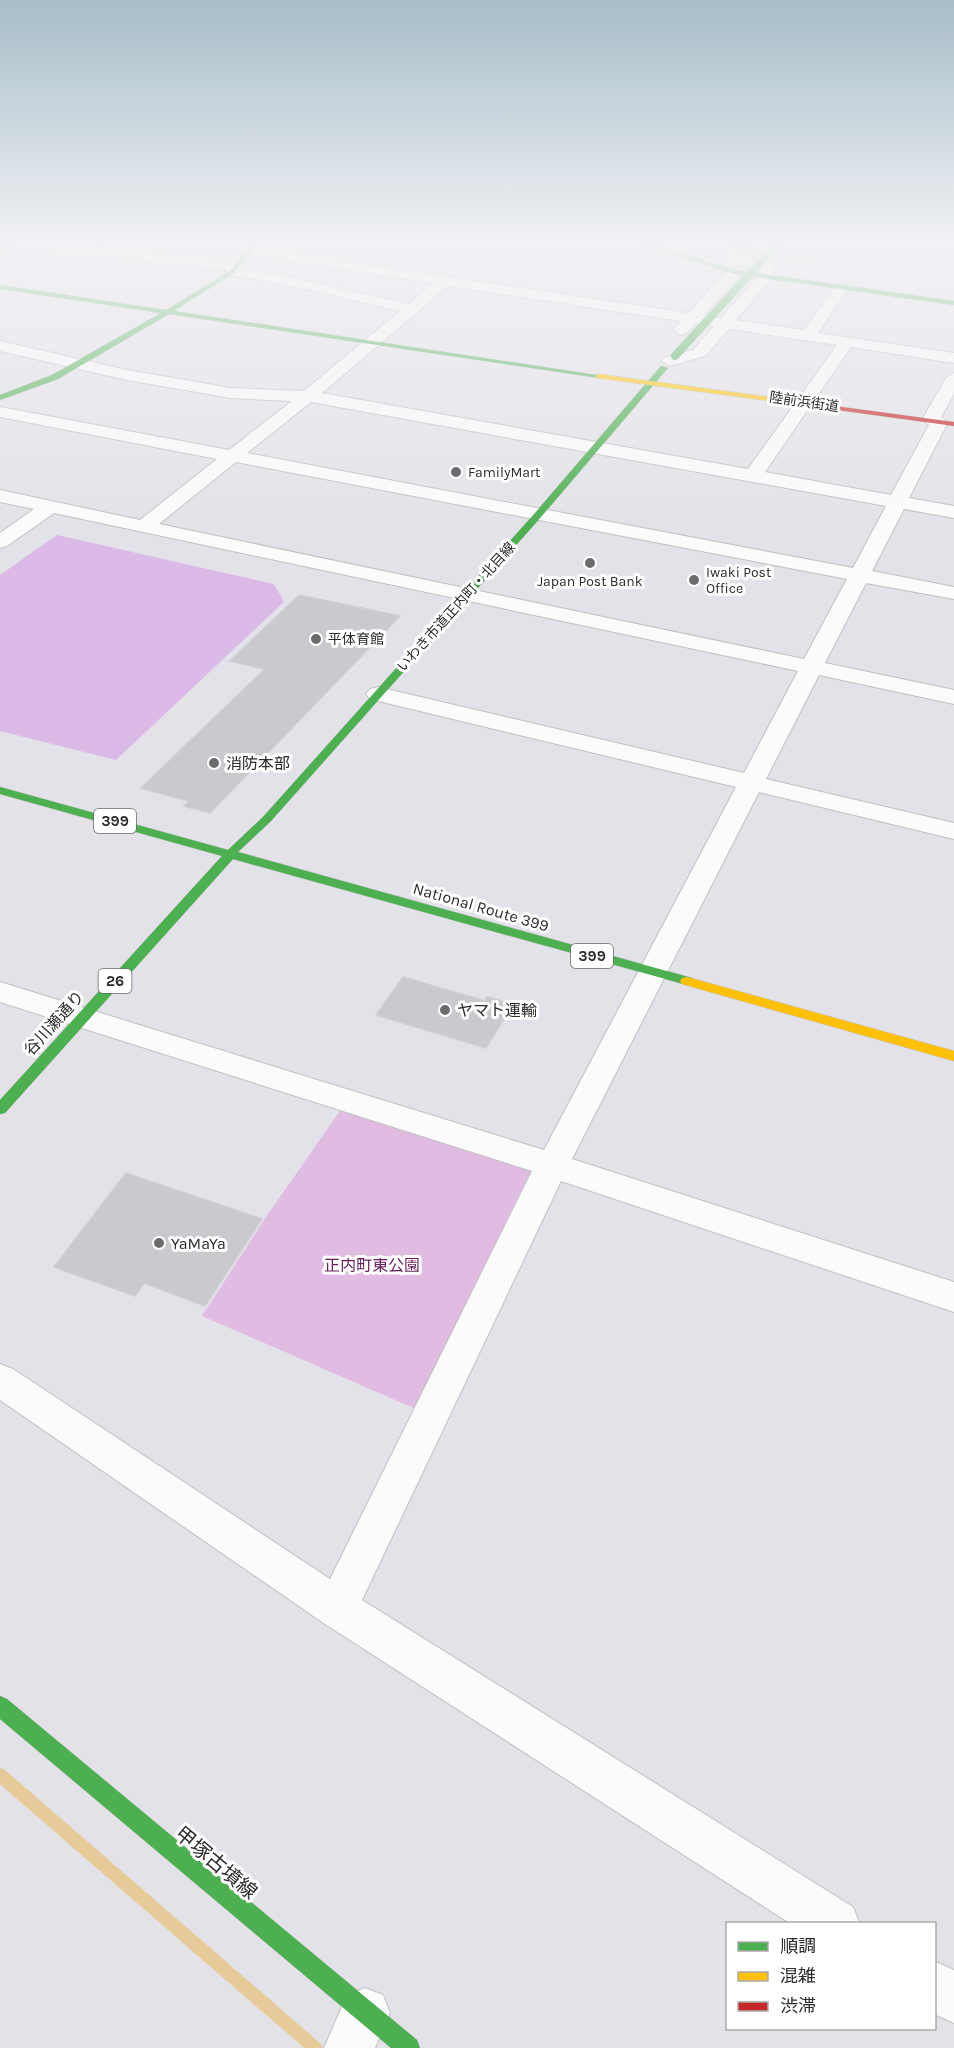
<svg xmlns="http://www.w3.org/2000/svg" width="954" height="2048" font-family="Karla,'Noto Sans JP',sans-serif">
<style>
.green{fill:#e1bce2}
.pitch{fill:#dbbae7}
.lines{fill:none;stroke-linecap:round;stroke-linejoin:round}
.stream{stroke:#e6ca98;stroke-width:14}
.building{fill:#c9c9ce;stroke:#cdcdd3;stroke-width:1.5}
.street-tunnel{stroke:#bdbdc2;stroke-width:16;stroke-dasharray:16 8;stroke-linecap:butt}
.street-casing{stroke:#c0c0c0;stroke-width:2}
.fast-casing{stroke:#c0c0c0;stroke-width:1}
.slow-casing{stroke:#c0c0c0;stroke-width:1}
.jam-casing{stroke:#c0c0c0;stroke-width:1}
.street{fill:#fbfbfc;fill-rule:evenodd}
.fast{fill:#4caf50;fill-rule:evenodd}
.slow{fill:#ffc107;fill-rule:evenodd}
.jam{fill:#c62828;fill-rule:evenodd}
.rail{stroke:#dfdfde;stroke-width:2}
.fast-bridge-casing{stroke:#c0c0c0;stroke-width:8;stroke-linecap:butt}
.fast-bridge{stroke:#4caf50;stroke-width:8}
.poi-dot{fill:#6b6b6d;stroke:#fff;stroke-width:2}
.labels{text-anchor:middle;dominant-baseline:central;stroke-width:6;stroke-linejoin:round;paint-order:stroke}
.far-street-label{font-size:14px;fill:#2b2b2b;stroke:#fff}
.far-poi-label{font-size:14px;fill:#2b2b2b;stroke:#fff;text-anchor:start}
.shield{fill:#fff;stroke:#6b6b6b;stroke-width:1.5}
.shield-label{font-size:15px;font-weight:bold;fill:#2b2b2b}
.poi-label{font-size:16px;fill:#2b2b2b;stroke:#fff;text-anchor:start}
.street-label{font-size:16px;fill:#2b2b2b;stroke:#fff}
.park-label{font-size:16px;fill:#651e59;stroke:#fff}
.near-street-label{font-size:20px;fill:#2b2b2b;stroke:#fff}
</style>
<rect width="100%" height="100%" fill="#e2e2e8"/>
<!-- green -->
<path class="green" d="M344 1105 548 1167 425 1413 202 1316 264 1220Z"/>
<!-- pitch -->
<path class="pitch" d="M57 535 274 584 284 602 116 760 0 731V575Z"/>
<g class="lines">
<!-- stream -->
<path class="stream" d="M0 1775 315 2048"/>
</g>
<!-- building -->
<path class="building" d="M299 595 400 616 210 813 184 806 189 801 141 788 265 669 230 661Z
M403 977 485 1001 487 997 513 1004 486 1048 376 1015Z
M126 1173 262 1219 205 1306 144 1283 135 1296 54 1267Z"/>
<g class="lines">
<!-- street-tunnel -->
<path class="street-tunnel" d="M733 254 746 244"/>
<defs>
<path id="street" d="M23 244H66L237 263 242 264 243 269 275 274 409 304 433 283 249 255 242 251 249 247 688 313 729 269H739L741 272 739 275 703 315 721 318 758 276 760 269 728 261 726 254 733 250 738 251 740 255 773 264 775 267 770 280 736 320 804 330 837 285 842 284 849 288 818 333 954 353V363L851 347 765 472 891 495 929 425 922 420 946 378 954 373V394L941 417 948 422 909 498 954 506V518L904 509 872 571 954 587V599L866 583 825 663 954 690V704L819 675 766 779 954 823V839L759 792 572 1159 954 1282V1312L561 1181 362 1600 853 1907 860 1924H791L322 1622 0 1400V1364L13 1369 330 1579 532 1171 0 1002V982L544 1150 736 787 370 699 366 694 370 689 378 687 744 773 798 671 54 513 7 546 0 548V533L34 509 0 502V490L140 520 217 459 0 417V407L229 450 292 401 231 398 127 380 0 351V341L127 370 231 388 304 391 400 311 275 282 232 276 227 275 226 270 30 248ZM448 286 680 321 673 330 681 335 687 333 696 323 714 326 693 350 664 358 662 361 670 366 705 356 729 329 837 345 748 469 322 393ZM311 402 886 506 853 568 247 453ZM236 462 847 579 804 659 159 524Z
M934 1961 954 1970V2023L934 2014Z
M365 1988 383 1995 390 2013 375 2048H324L347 1995Z"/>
<path id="fast" d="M10 244H17L0 253V249Z
M251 244H257L234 273 174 311 603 376 599 378 169 314 58 379 0 400V395L52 375 161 313 0 289V285L166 310 230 271Z
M625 244 665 248 735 270 954 301V305L734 274 664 252Z
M661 366 668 368 541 517 271 821 238 852 692 978 694 981 692 984 687 985 233 859 5 1113 0 1114V1100L222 856 0 794V787L228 850 263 817 535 513Z
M0 1696 7 1699 417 2040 420 2048H391L0 1719Z"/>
<path id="slow" d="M599 374 830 405 834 407 830 409 596 378 595 376Z
M687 977 954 1051V1061L682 984 680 981 682 978Z"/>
<path id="jam" d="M827 405 954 422V426L830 409 826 407Z"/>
</defs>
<!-- street casing -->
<use href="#street" class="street-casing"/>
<!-- fast casing -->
<use href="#fast" class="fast-casing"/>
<!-- slow casing -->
<use href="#slow" class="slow-casing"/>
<!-- jam casing -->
<use href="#jam" class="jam-casing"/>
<!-- street -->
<use href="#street" class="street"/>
<!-- fast -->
<use href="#fast" class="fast"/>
<!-- slow -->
<use href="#slow" class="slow"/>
<!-- jam -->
<use href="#jam" class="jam"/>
<!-- rail -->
<path class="rail" d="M703 244 954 285"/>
<defs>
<path id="fast-bridge" d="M675 356 777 244"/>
</defs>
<!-- fast-bridge casing -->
<use href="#fast-bridge" class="fast-bridge-casing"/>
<!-- fast-bridge -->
<use href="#fast-bridge" class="fast-bridge"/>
</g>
<!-- sky -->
<linearGradient id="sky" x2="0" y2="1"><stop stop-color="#a7bdc8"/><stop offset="0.46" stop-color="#f2f2f5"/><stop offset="1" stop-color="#f2f2f5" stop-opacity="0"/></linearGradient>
<rect width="954" height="530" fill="url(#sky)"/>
<!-- markers -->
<g class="poi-dot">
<circle cx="456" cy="472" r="6"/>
<circle cx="590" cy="563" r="6"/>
<circle cx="694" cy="580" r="6"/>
<circle cx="316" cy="639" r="6"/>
<circle cx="214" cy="763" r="6"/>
<circle cx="445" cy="1010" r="6"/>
<circle cx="159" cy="1243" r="6"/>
</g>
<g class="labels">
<!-- far-street labels -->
<g class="far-street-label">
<text transform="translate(804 402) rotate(8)">陸前浜街道</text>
<text transform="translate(456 607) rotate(-48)">いわき市道正内町・北目線</text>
</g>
<!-- far-poi labels -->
<g class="far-poi-label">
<text x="468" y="472">FamilyMart</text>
<text x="706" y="572">Iwaki Post<tspan x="706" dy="16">Office</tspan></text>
<text x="590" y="581" text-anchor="middle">Japan Post Bank</text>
<text x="328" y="639">平体育館</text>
</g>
<!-- shield labels -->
<g class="shield">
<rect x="94" y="809" width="42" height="24" rx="4.5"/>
<rect x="571" y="944" width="42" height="24" rx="4.5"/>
<rect x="98.5" y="969" width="33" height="24" rx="4.5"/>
</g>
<g class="shield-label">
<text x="115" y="821">399</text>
<text x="592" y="956">399</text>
<text x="115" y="981">26</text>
</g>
<!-- poi labels -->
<g class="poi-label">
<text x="226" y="763">消防本部</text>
<text x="457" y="1010">ヤマト運輸</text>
<text x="171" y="1243">YaMaYa</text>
</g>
<!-- street labels -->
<g class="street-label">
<text transform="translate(481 907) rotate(16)">National Route 399</text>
<text transform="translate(54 1023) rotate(-48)">谷川瀬通り</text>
</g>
<!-- park labels -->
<g class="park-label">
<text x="372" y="1265">正内町東公園</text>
</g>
<!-- near-street labels -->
<g class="near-street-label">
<text transform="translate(216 1863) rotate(40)">甲塚古墳線</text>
</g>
</g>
<!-- legend -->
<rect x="726" y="1922" width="210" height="108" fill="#ffffff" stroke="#aaaaaa" stroke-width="1.5"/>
<rect x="738" y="1942" width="30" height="9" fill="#4caf50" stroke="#aaaaaa" stroke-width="1.5"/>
<text x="780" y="1952" font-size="18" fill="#2b2b2b">順調</text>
<rect x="738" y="1972" width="30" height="9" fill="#ffc107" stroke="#aaaaaa" stroke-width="1.5"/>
<text x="780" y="1982" font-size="18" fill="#2b2b2b">混雑</text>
<rect x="738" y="2002" width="30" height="9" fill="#c62828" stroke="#aaaaaa" stroke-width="1.5"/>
<text x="780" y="2012" font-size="18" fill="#2b2b2b">渋滞</text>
</svg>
